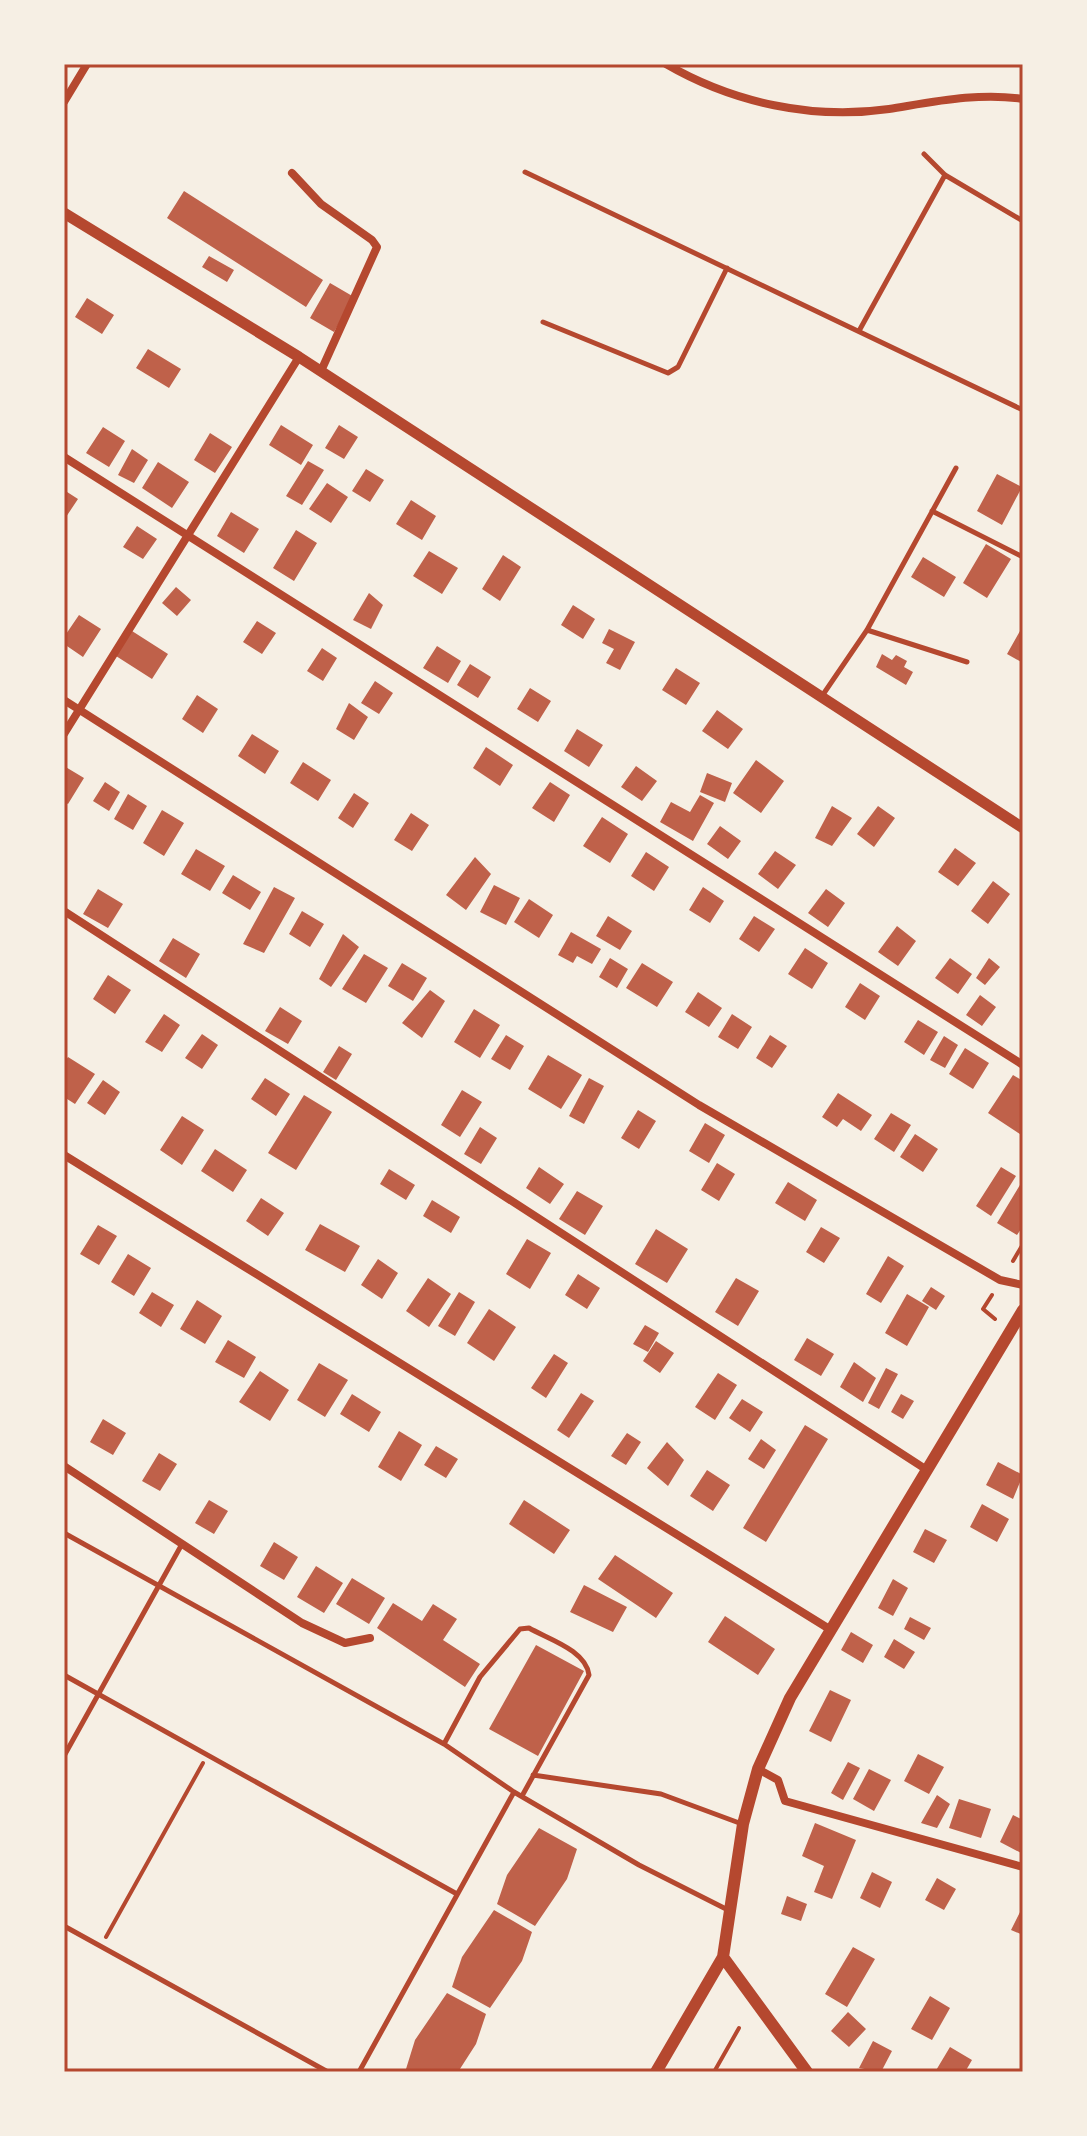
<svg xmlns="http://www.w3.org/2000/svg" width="1087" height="2136" font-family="Helvetica,sans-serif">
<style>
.building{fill:#bf614a}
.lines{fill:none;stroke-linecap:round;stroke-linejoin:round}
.path{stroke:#b5482f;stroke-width:4}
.service{stroke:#b5482f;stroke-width:5}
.minor{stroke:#b5482f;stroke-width:8}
.tertiary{stroke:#b5482f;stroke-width:11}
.secondary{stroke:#b5482f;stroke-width:12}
.neatline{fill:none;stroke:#b5482f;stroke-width:3}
</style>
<rect width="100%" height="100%" fill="#f6efe4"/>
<!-- building -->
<path class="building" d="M184 191 323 280 306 307 167 218Z
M209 256 234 270 227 282 202 267Z
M330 283 354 297 334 332 310 318Z
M87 298 114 315 102 334 75 317Z
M148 349 181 369 169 388 136 368Z
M281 425 313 445 301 465 269 445Z
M339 425 358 437 344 459 325 448Z
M103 427 125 441 109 467 86 453Z
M210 433 232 447 215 473 194 460Z
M132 449 148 460 134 483 118 475Z
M308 461 324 470 302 505 286 496Z
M158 462 189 482 172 508 142 488Z
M366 469 384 480 370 502 352 491Z
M997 474 1022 487 1002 525 977 511Z
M327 483 348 497 331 523 309 509Z
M64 490 78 499 64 520Z
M411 500 436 516 422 540 396 524Z
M231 512 259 529 244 553 217 536Z
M137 526 157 539 143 559 123 547Z
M296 530 317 543 294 581 273 568Z
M986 544 1011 559 987 598 963 583Z
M429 551 458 568 442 594 413 576Z
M503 555 521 567 500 601 482 589Z
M923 557 956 577 944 597 911 577Z
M176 587 191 600 177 616 162 603Z
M369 593 383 605 371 629 353 620Z
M573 605 595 619 583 639 561 625Z
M79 615 101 629 83 657 64 644V637Z
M257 621 276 633 262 654 243 642Z
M609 629 635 642 620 670 606 663 614 649 602 643Z
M132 631 168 654 152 679 116 656Z
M1020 631 1023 632V663L1007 654Z
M437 646 461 661 448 683 423 668Z
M322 648 337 658 323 681 307 671Z
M882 654 892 660 896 655 907 661 904 667 913 672 906 685 876 667Z
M470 664 491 677 478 698 457 685Z
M676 668 700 683 686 705 662 690Z
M375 681 393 693 379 714 361 703Z
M530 688 551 701 538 722 517 709Z
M197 695 218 709 203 733 182 719Z
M349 703 368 717 354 740 336 729Z
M717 710 743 729 728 749 702 731Z
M577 729 603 745 589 767 564 751Z
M252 734 279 751 265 774 238 756Z
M486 747 513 765 500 786 473 768Z
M756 760 784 781 761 813 733 793Z
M303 762 331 780 318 801 290 783Z
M64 766 84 778 68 804 64 802Z
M636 766 657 781 642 801 621 787Z
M707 773 732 783 725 802 700 792Z
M105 782 120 792 109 811 93 801Z
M550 782 570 795 554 822 532 808Z
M354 793 369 803 353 828 338 818Z
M128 794 147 806 133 830 114 819Z
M700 795 714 803 693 841 660 822 671 802 690 812Z
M832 806 852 818 832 846 815 838Z
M878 806 895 818 874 847 857 834Z
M162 810 184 823 164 856 143 843Z
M411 813 429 825 412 851 394 840Z
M602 817 628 834 610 863 583 846Z
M720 826 741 841 728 859 707 844Z
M955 848 976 863 958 886 938 872Z
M196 849 225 866 210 891 181 874Z
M775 851 796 865 778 889 758 874Z
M646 852 669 867 654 891 631 876Z
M475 857 491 874 466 910 446 895Z
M233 875 261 892 250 910 222 893Z
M993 881 1010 894 988 924 971 911Z
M494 885 520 898 506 925 480 912Z
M274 887 295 898 264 953 243 944Z
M703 887 724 901 710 923 689 910Z
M98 889 123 904 108 928 83 914Z
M826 889 845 903 828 927 808 913Z
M529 899 553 915 539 938 514 922Z
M302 911 324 924 310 947 289 934Z
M608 916 632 931 620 950 596 936Z
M754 916 775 929 759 952 739 939Z
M897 926 916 941 898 966 878 952Z
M571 932 601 949 592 964 577 956 573 963 558 955Z
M343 934 359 947 331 987 319 979Z
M173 938 200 954 186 978 159 961Z
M805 948 828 963 812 989 788 974Z
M364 954 388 968 366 1003 342 989Z
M610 958 628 969 617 988 599 977Z
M950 958 972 974 958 994 935 978Z
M989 958 1000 967 985 985 976 978Z
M402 963 427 978 413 1001 388 986Z
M642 963 673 982 657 1007 626 988Z
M108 975 131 990 115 1014 93 999Z
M860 983 880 996 865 1020 845 1007Z
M430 990 445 1001 422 1038 402 1023Z
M698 992 722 1008 709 1027 685 1012Z
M980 995 996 1007 982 1026 966 1015Z
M280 1007 302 1021 288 1044 265 1031Z
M474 1009 500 1025 480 1058 454 1042Z
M164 1014 180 1025 162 1052 145 1042Z
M732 1014 752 1027 738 1049 718 1037Z
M918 1020 938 1032 924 1055 904 1042Z
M202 1034 218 1045 202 1069 185 1058Z
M506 1035 524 1046 510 1070 491 1059Z
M770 1035 787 1046 772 1068 756 1058Z
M944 1036 958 1045 945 1068 930 1060Z
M339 1046 352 1054 336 1080 323 1072Z
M965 1048 989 1063 973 1089 949 1074Z
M548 1055 582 1075 561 1109 528 1089Z
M68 1057 95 1074 75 1104 64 1097V1063Z
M1013 1075 1023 1081V1136L988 1113Z
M265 1078 290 1094 276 1116 251 1099Z
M589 1078 604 1086 584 1124 569 1116Z
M103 1080 120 1092 105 1115 87 1103Z
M462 1090 482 1102 460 1137 441 1125Z
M838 1093 872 1115 861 1131 843 1119 837 1127 822 1117Z
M304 1095 332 1112 296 1170 268 1153Z
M638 1110 656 1121 639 1149 621 1138Z
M891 1113 911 1125 894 1152 874 1139Z
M182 1116 204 1130 182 1165 160 1150Z
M705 1123 725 1135 709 1163 689 1151Z
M480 1127 497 1138 481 1164 464 1154Z
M915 1134 938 1149 923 1172 900 1157Z
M215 1149 247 1170 233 1192 201 1171Z
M717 1163 735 1174 719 1201 701 1190Z
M539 1167 564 1184 550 1204 526 1188Z
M1001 1167 1016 1176 991 1216 976 1206Z
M389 1169 415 1185 406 1200 380 1184Z
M1023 1180V1226L1017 1235 997 1223Z
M788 1182 817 1200 805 1221 775 1203Z
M577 1191 603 1206 585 1235 559 1219Z
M261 1198 284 1213 268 1236 246 1221Z
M432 1200 460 1217 451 1233 423 1216Z
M320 1224 360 1246 345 1272 305 1250Z
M98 1225 117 1236 99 1265 80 1254Z
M821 1227 840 1238 824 1263 806 1252Z
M656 1229 688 1249 667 1283 635 1264Z
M527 1239 551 1253 530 1289 506 1274Z
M128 1254 151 1268 134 1296 111 1282Z
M888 1256 904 1266 881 1303 866 1294Z
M378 1259 398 1273 382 1299 361 1285Z
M578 1274 600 1288 587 1309 565 1295Z
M428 1278 451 1294 429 1327 406 1311Z
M736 1278 759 1291 738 1326 715 1312Z
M931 1287 945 1296 936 1310 922 1301Z
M152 1292 174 1305 161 1327 139 1313Z
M459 1292 475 1302 455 1336 438 1326Z
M907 1294 929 1307 907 1346 885 1333Z
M197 1300 222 1316 205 1344 180 1329Z
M489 1309 516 1327 494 1361 467 1343Z
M645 1325 659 1333 648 1352 633 1344Z
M807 1338 834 1354 821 1376 794 1360Z
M228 1340 256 1357 244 1378 215 1362Z
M656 1341 674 1353 660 1373 643 1361Z
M554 1354 568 1363 546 1398 531 1388Z
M854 1362 876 1378 863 1402 840 1387Z
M319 1363 348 1380 325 1417 297 1400Z
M886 1368 898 1374 879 1409 868 1403Z
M260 1371 289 1390 270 1421 239 1402Z
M718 1373 737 1385 715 1420 695 1407Z
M581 1393 594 1401 569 1438 557 1430Z
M352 1394 381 1412 369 1432 340 1414Z
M901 1394 914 1401 903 1419 891 1412Z
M742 1399 763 1412 750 1432 729 1418Z
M103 1419 126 1433 113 1455 90 1442Z
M805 1425 828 1439 766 1542 743 1528Z
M399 1431 422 1445 401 1481 378 1467Z
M627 1433 641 1442 626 1465 611 1456Z
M761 1439 776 1450 764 1469 748 1459Z
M667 1442 684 1460 668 1486 647 1468Z
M436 1446 458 1459 446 1478 424 1465Z
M159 1453 177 1464 160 1491 142 1481Z
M998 1462 1023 1475 1013 1499 986 1485Z
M707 1470 730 1485 713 1511 690 1496Z
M209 1500 228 1511 214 1534 195 1523Z
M524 1500 570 1530 554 1554 509 1524Z
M982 1504 1009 1519 997 1542 970 1527Z
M925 1529 947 1540 934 1563 913 1552Z
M274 1542 298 1557 284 1580 260 1566Z
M615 1555 673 1593 656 1618 598 1579Z
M316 1566 343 1583 324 1613 297 1597Z
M352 1578 385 1598 369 1624 336 1604Z
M893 1579 908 1588 893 1616 878 1608Z
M584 1585 627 1607 613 1632 570 1612Z
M393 1603 422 1621 433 1604 457 1619 443 1640 480 1664 465 1687 377 1628Z
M725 1616 775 1649 758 1675 708 1642Z
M910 1617 931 1628 924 1640 904 1629Z
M851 1632 873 1645 863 1663 841 1650Z
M894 1639 915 1652 904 1669 884 1657Z
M536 1645 584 1671 538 1756 489 1729Z
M830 1690 851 1700 831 1742 809 1731Z
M918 1754 944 1767 929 1794 904 1781Z
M848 1762 860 1768 843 1800 831 1793Z
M869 1769 891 1780 874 1811 853 1799Z
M937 1795 950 1804 937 1828 921 1823Z
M959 1799 991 1809 981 1838 949 1828Z
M1013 1815 1023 1820V1854L1000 1842Z
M815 1823 856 1840 832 1899 814 1892 824 1866 802 1856Z
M539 1828 577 1849 567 1879 535 1926 497 1904 507 1875Z
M872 1872 892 1882 880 1908 860 1898Z
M937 1878 956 1889 944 1910 925 1900Z
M787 1896 807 1904 801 1921 781 1914Z
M1023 1906V1935L1011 1930Z
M494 1910 532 1932 522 1961 490 2008 452 1987 462 1957Z
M853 1947 875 1959 847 2007 825 1994Z
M447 1993 486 2014 476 2044 458 2072H411L406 2069 415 2040Z
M930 1996 950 2008 932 2040 911 2029Z
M848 2012 866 2029 849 2047 831 2031Z
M873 2041 892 2051 881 2072 859 2068Z
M950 2047 972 2060 965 2072H935Z"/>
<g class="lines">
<!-- path -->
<path class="path" d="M1013 1261 1023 1244
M992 1295 983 1309 995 1319
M106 1937 203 1763
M714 2072 739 2028"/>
<!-- service -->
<path class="service" d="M924 154 945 175 1023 221
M525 172 1023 410
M543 322 668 373 678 367 727 268
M859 331 945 175
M932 511 1023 557
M867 630 967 662
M822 696 867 630 956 468
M64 1533 444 1744 514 1792 639 1865 730 1911
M64 1675 457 1894
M444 1744 480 1677 520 1629 529 1628C548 1639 586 1650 589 1675L522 1796
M64 1756 182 1544
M533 1775 661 1794 742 1824
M64 1926 328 2072
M64 2070 68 2072
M359 2072 514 1792"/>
<!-- minor -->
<path class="minor" d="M666 64C733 103 813 120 889 109 933 102 979 92 1023 99
M64 102 87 64
M292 173 321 204 372 240 377 247 321 371
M64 457 1023 1065
M64 700 699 1105 1000 1280 1023 1285
M64 734 299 357
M64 911 927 1470
M64 1155 831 1630
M64 1466 302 1623 345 1643 370 1638
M758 1769 778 1780 785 1801 1023 1867"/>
<!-- tertiary -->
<path class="tertiary" d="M64 213 299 357 1023 828"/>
<!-- secondary -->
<path class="secondary" d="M723 1957 807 2072
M656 2072 723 1957 743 1824 758 1769 790 1698 1023 1310"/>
</g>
<!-- border -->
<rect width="1087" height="2136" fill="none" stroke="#f6efe4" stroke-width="132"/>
<rect x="66" y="66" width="955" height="2004" class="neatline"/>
</svg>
